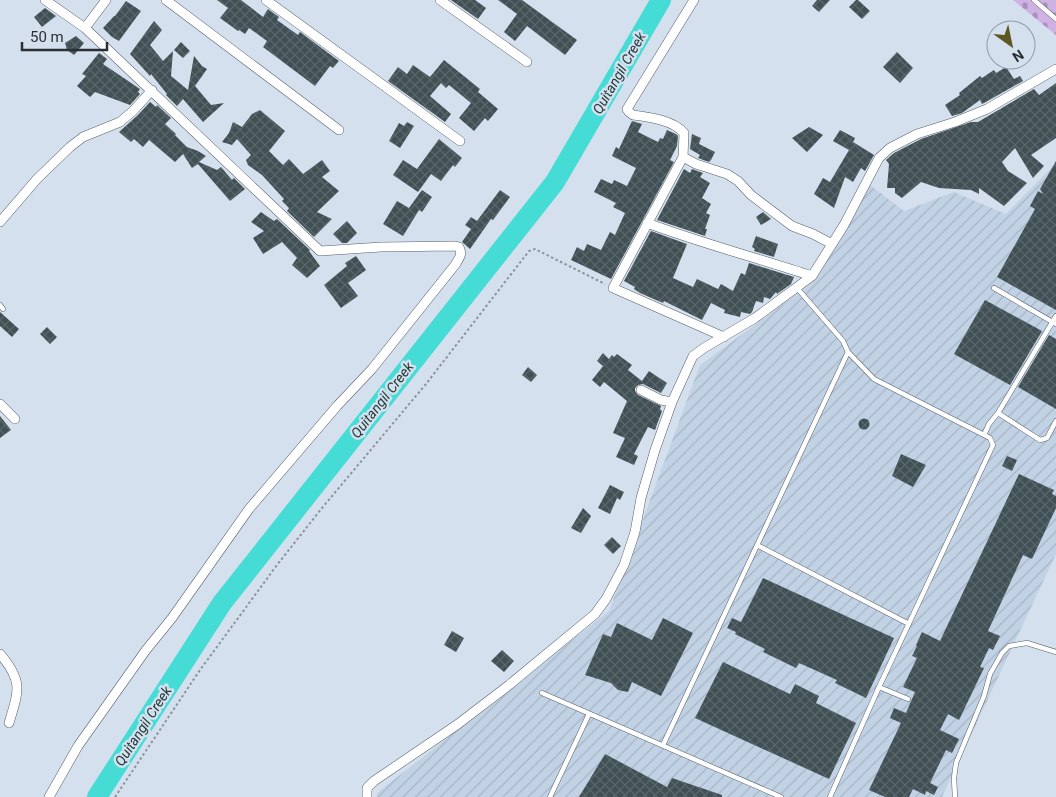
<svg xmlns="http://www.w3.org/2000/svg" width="1056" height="797" font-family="Roboto,sans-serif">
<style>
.industrial{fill:url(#industrial-furrows)}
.cemetery{fill:url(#cemetery-stones)}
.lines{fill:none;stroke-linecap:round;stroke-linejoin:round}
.river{stroke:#45dcd6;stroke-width:20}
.building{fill:url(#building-cross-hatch)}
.service-casing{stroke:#555f6a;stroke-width:5.5}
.minor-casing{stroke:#555f6a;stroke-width:10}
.path{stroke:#8b949d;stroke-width:2;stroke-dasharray:2.5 2.5;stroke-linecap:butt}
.service{stroke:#fff;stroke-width:4.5}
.minor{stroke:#fff;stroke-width:9}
.labels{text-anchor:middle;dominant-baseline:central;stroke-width:5;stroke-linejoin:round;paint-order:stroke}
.water-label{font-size:14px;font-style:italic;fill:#213a38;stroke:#d4e0ed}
</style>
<defs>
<pattern id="industrial-furrows" width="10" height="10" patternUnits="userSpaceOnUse" patternTransform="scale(1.25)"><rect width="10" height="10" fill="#c2d2e5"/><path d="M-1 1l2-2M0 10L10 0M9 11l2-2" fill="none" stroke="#a7b5c5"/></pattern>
<pattern id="cemetery-stones" width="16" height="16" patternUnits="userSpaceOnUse" patternTransform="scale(1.25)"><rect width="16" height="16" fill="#cfb1e4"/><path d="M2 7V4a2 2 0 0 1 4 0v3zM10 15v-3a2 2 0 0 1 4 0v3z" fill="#a890ba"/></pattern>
<pattern id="building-cross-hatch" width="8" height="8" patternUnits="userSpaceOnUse" patternTransform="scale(1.25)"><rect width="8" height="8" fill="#405055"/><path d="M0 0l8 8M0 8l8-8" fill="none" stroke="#59676b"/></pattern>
</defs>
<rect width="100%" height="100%" fill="#d4e0ed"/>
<!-- industrial -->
<path class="industrial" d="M1056 163V554L942 797H377V793L609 611 700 365 812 283 870 185 904 211 954 192 1006 214Z"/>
<!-- cemetery -->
<path class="cemetery" d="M1013 0H1056V35Z"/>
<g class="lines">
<!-- river -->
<path class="river" d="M97 797 222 603 555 182 661 0"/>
</g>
<!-- building -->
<path class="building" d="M217 0H241L263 17 268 9 279 17 277 20 298 35 300 32 339 61 333 68 330 66 315 86 263 47 267 41 249 28 245 34 239 30 238 31 220 18 228 8Z
M451 0H475L486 8 478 19Z
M498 0H522L577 40 565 55 527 26 515 41 504 32 517 14Z
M817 0H830L819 12 812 6Z
M856 0H858L870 11 862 19 849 7Z
M126 1 141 11 119 41 112 37 103 28 114 16H115Z
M45 8 56 16 42 27 34 17Z
M154 21 162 30 150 45 163 61 173 51 171 76 188 90 194 56 202 66 207 69 195 86 211 105 224 103 203 122 183 99 177 106 166 95 167 94 151 74 150 76 130 54Z
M76 36 84 43 74 55 67 50 65 43Z
M181 42 190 51 183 58 174 50Z
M897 52 913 68 900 83 883 67Z
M99 53 107 59 103 64 140 89 138 92 140 94 130 105 95 92 90 97 77 86 86 76 82 74Z
M444 60 480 89 478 92 498 109 488 121 485 118 474 131 459 118 471 103 449 85 446 88 441 83 430 96 451 114 445 122 388 81 398 67 407 74 413 65 430 77Z
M1006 67 1014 79 1020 76 1023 81 984 103 982 104 980 100 962 113 952 116 945 105 960 95 959 93 980 76 982 78 994 70 996 73Z
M1056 83V138L1031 155 1044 166 1033 178 1015 148 1002 162 1008 171 1027 183 1004 206 979 188V194L971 190 939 188 921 182 902 198 895 193V188H887L889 164 886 160 894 153 921 139 971 122H978L1034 89 1039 95Z
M150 102 156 107 157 105 171 118 165 124 176 134 175 135 187 147 198 151 206 156 199 162 217 170 221 167 232 180 234 178 245 189 230 201 198 164 192 168 183 154 175 162 149 140 143 147 134 139 131 142 119 132 138 115Z
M260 110 285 131 269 151 283 165 289 159 303 174 322 160 330 171 322 177 339 191 317 212 332 219 314 237 287 211 289 208 282 201 284 199 262 175 248 165 246 160 251 155 237 139 232 145 222 142 229 133 233 122 242 127 252 114Z
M632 121 642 124 638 132 658 142 660 138 663 139 667 130 676 134 678 136 677 146 670 160 674 162 611 279 571 260 577 247 584 251 587 244 601 250 610 232 615 235 625 213 613 207 616 203 594 192 601 179 612 184 614 180 627 186 636 168 612 156 616 147 619 149Z
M407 122 414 126 400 148 389 141 399 123 404 126Z
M809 127 823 135 807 152 792 138Z
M840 130 855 138 853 142 874 155 865 171 861 168 853 182 845 177 834 208 814 194 823 178 830 182 849 150 833 141Z
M692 134 701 138 699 144 715 152 711 160 709 162 698 158 700 155 690 149Z
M439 139 462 158 455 167 453 165 441 181 431 174 418 192 393 175 403 160 417 169Z
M1056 161V310L997 277 1035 209 1030 206 1038 191 1043 194 1040 189Z
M684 169 690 173 692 169 703 173 700 177 710 183 702 198 711 204 706 213 710 215 705 229H707L705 236 657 220Z
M422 190 432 197 422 212 419 210 403 236 383 224 397 201 409 208Z
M500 190 510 197 493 220 491 219 470 249 462 242 471 229 465 225 471 217 477 221Z
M261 212 274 221 277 219 310 250 309 251 320 266 307 278 292 265 297 258 282 242 263 254 253 238 264 231 251 222Z
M763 212 771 219 761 225 756 217Z
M347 221 357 233 347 243H342L333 234Z
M651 231 687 244 673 278 693 287 697 279 718 289 721 284 733 291 741 273 745 275 749 263 794 277 791 284 777 294 776 292 770 299 764 297 763 303 756 301 752 312 750 314 741 312 740 317 724 313 725 310 711 303 702 320 664 301 663 303 640 293 634 289 635 287 624 281Z
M756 236 778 244 774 257 754 251 755 249 752 247Z
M356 256 366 270 348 283 358 296 341 308 324 285 347 266 345 263Z
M985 300 1042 331 1010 385 954 354Z
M0 312 19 329 12 337 0 326Z
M47 327 57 337 50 344 40 334Z
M1049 335 1056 339V409L1018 387Z
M603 353 609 359 612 355 614 357 617 354 632 365 628 370 642 381 649 371 667 383 661 393 643 384 638 385 635 388V391L638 395 661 406 660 409 662 411 655 430 648 427 634 454 638 456 634 465 616 457 625 438 613 433 627 401 604 382 600 387 592 380 603 366 597 361Z
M528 367 537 375 531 382 522 375Z
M0 416 11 430 0 438Z
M858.5 424a5.5 5.5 0 1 1 11 0a5.5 5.5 0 1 1-11 0Z
M901 454 926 465 913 487 892 476Z
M1007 456 1017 460 1012 471 1002 466Z
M1019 474 1054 490 1052 494 1056 496V508L1032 559 1023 555 988 631 1000 636 993 650 989 648 980 667 984 668 959 720 948 714 940 730 959 739 952 753 946 750 930 783 938 787 934 795 926 791 925 795 913 789 909 797H885L869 790 901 723 890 718 894 708 906 713 915 692 903 687 917 658 912 656 917 646 916 645 922 632 940 641Z
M610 485 624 492 620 500 617 498 610 514 598 508Z
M583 508 591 516 581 533 571 528Z
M612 537 621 546 613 554 604 545Z
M763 578 894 638 866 698 835 683 837 680 799 663 796 668 763 652 765 649 735 634 736 632 727 628 732 618 741 622Z
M663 618 693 633 661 696 632 682 628 692 618 690 611 683 585 675 603 634 611 637 617 623 652 640Z
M452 631 464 638 456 652 444 645Z
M502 650 514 661 504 672 491 661Z
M723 662 790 694 795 684 819 696 816 703 856 723 829 779 695 718Z
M605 754 667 787 672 778 722 795V797H579Z"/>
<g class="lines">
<defs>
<path id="service" d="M1034 0 1056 19
M994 288 1056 324
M0 305 3 309
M998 413 1040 440 1047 438 1056 421
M984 435 989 424 998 413 1056 316
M757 545 909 624
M879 687 908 699
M542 693 781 797
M663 745 848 352 843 341 797 288
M550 797 589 714
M830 797 879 687 993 445 990 438 874 379 848 352
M955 797 954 778 956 763 984 696 990 674 1002 653 1009 646 1027 643 1056 652"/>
<path id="minor" d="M45 0 85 28 320 251 381 247 455 246 459 247C463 255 459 258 455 265L372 369 337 406 249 509 172 618 146 650 78 746 49 797
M166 0 339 130
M266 0 460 141
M440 0 527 62
M85 28 106 0
M683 157 684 133C673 120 649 117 633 115L629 112 627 109 694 0
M0 222 37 179 70 147 83 137 120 122 133 111 152 90
M647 223C701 243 757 258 812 276
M724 337 613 288 683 157 696 164 727 174 738 181 751 195 792 226 813 234 832 244
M641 390 661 400 672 402
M0 404 15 419
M0 654C23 681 19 690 9 723
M367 797V788L374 781 458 724 509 685 595 614 606 599 624 565 635 532 641 498 655 450 672 402 693 356 704 348 755 318 812 276 844 225 879 158 890 148 917 134 955 122 987 109 1056 69"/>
</defs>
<!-- service casing -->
<use href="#service" class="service-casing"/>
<!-- minor casing -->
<use href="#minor" class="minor-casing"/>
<!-- path -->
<path class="path" d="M115 797 200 670 277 565 322 508 426 384 529 251 535 249 605 284"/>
<!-- service -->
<use href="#service" class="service"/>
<!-- minor -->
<use href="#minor" class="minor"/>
</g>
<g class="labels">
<!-- water labels -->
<g class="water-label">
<text transform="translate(619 73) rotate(-60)">Quitangil Creek</text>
<text transform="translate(382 400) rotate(-52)">Quitangil Creek</text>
<text transform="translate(143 726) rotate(-57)">Quitangil Creek</text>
</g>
</g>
<!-- north arrow -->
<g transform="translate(1011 45) rotate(147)"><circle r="24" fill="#d4e0ed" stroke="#9099a3"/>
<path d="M0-4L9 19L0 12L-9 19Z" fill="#5e5724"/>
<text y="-8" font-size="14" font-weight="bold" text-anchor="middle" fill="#2b2f34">N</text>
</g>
<!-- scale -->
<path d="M22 42v8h85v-8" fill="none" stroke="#2b2f34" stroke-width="2.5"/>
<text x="30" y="42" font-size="15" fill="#2b2f34" stroke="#d4e0ed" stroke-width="4" paint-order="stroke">50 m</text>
</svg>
